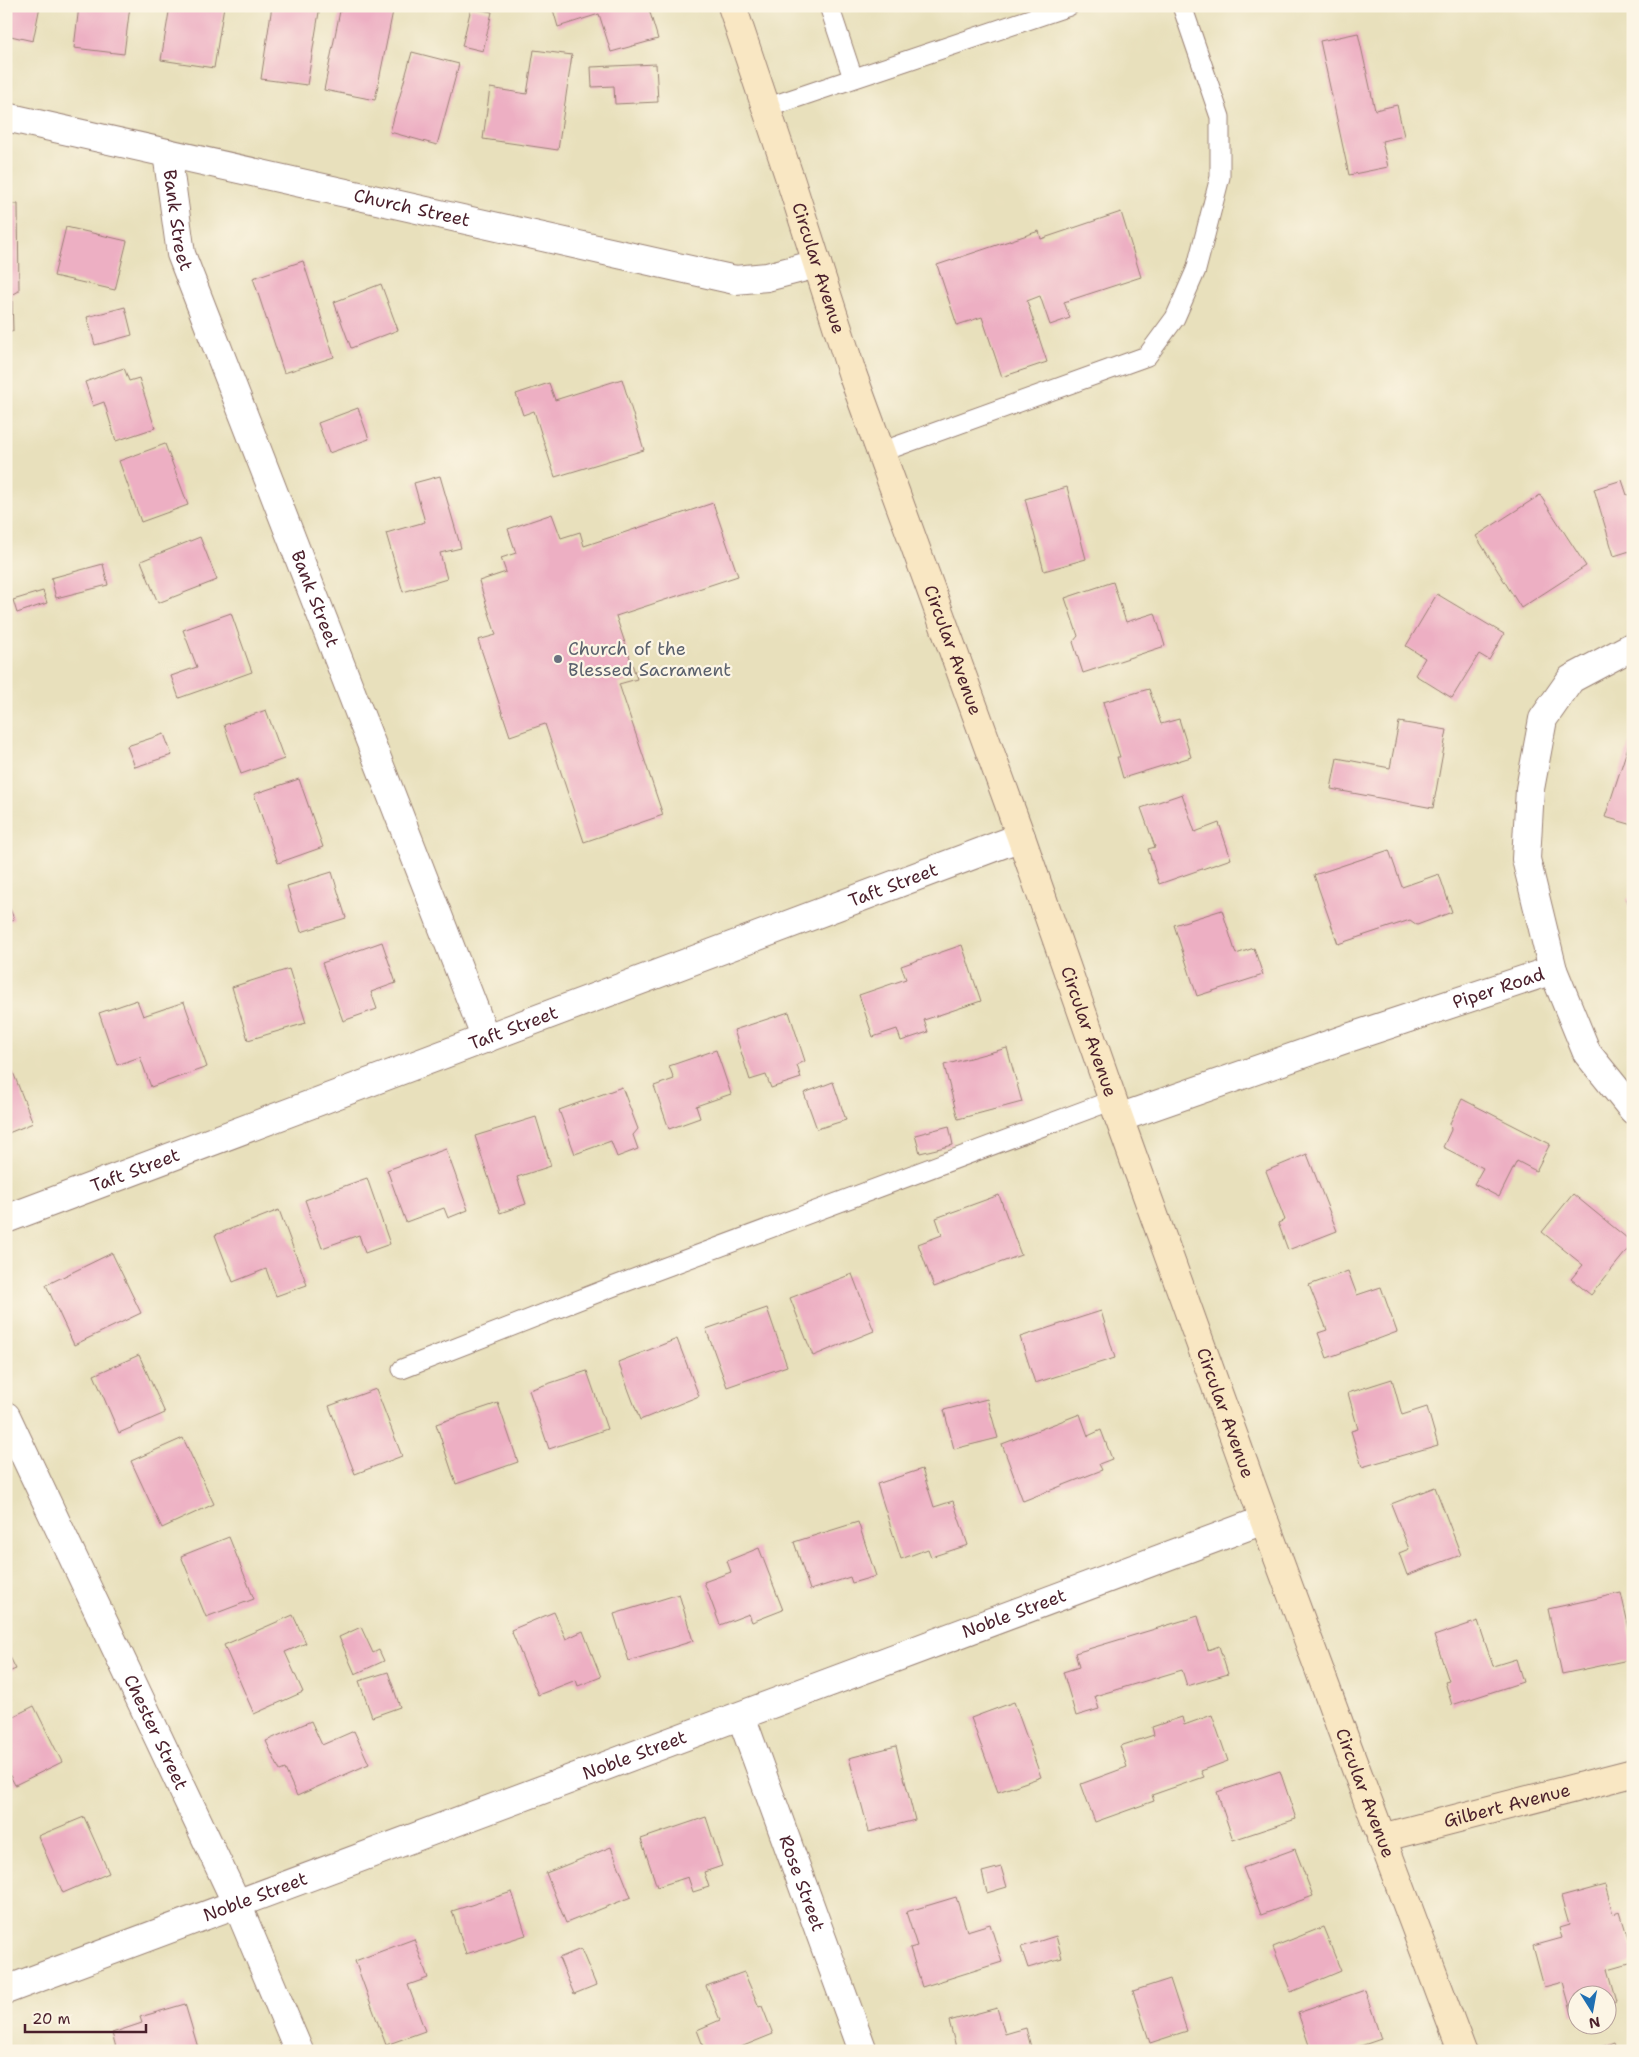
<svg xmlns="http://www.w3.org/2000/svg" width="1639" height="2057" font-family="'Shantell Sans',sans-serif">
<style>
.building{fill:#edafc3}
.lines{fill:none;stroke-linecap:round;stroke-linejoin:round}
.lane-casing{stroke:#998074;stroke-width:21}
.street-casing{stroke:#998074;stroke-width:30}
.secondary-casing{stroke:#998074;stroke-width:30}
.lane{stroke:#fff;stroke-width:19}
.street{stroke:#fff;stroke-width:28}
.secondary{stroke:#f9e7c3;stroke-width:28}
.worship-dot{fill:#6b7280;stroke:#fcf5e5;stroke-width:2}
.labels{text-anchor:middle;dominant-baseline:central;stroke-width:4.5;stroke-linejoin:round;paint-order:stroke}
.street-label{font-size:18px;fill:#4a1f2b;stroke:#fcf5e5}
.worship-label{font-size:18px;fill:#5b616d;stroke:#fcf5e5;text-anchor:start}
</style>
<rect width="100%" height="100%" fill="#fcf5e5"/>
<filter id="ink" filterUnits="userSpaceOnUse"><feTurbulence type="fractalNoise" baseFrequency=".02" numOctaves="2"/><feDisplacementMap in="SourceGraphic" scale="10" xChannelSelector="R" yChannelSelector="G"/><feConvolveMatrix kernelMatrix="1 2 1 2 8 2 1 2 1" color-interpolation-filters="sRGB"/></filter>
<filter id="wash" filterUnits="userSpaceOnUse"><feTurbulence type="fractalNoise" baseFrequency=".0096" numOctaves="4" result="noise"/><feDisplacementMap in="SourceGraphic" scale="20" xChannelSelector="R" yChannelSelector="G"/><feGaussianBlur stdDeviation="1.12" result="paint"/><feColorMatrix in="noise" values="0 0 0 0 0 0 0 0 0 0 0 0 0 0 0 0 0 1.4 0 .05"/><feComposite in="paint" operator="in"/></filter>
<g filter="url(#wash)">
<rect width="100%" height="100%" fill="#e8e0bc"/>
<g id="blocks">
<!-- building -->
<path class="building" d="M6 6H40L33 41 6 35Z
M79 6H130L124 54 74 48Z
M170 6H224L214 68 161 60Z
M272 6H320L307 85 261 79Z
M341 6H394L375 100 324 90Z
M552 6H648L658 39 611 52 599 14 558 27Z
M471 8 492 12 483 51 462 46Z
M1358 33 1375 110 1397 105 1404 136 1382 141 1388 167 1349 175 1320 41Z
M534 50 572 55 558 150 483 139 490 88 527 94Z
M412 52 459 64 437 145 390 132Z
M656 64 658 102 615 104 614 86 592 87 591 67Z
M6 204H18L19 291 12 295 13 331H6Z
M1121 212 1141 277 1064 302 1070 318 1050 325 1040 296 1027 301 1047 362 1002 377 982 317 957 325 937 265 1039 231 1041 239Z
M66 227 127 241 115 290 54 276Z
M303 261 334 357 284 373 253 278Z
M381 284 398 330 351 348 334 302Z
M125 307 132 335 95 345 87 317Z
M124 368 129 381 139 378 155 428 116 441 104 402 93 406 85 382Z
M622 379 644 450 555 477 534 411 523 415 516 394 549 383 555 400Z
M358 408 369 439 329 453 318 423Z
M165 444 188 505 141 522 119 461Z
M440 476 461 548 440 553 447 579 403 592 386 533 425 522 414 483Z
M1622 480 1627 495 1633 494V550L1614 556 1594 489Z
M1067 487 1086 559 1044 571 1025 499Z
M1540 495 1586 566 1521 608 1476 536Z
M713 503 738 576 616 616 637 679 619 684 663 815 584 842 545 724 510 736 478 640 496 635 479 581 506 572 501 558 516 553 508 529 552 514 561 538 580 532 584 546Z
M200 537 217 580 158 603 141 561Z
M103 564 108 585 56 598 51 578Z
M1113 582 1126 622 1155 613 1165 646 1083 673 1073 642 1078 636 1065 598Z
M43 591 47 603 17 613 13 600Z
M1437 594 1504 634 1489 660 1479 654 1452 698 1415 675 1425 658 1406 646Z
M231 613 252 672 179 698 171 676 197 667 183 630Z
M1149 689 1161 724 1179 719 1191 757 1123 778 1117 757H1120L1103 702Z
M266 710 284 759 241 774 224 725Z
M1399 722 1447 730 1433 808 1331 789 1337 758 1390 768Z
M164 734 172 755 135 767 127 746Z
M1629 744 1633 745V825L1605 817Z
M299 779 323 847 278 863 254 794Z
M1182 794 1195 832 1219 823 1231 859 1159 884 1148 849 1155 847 1141 808Z
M1389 850 1402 887 1439 874 1452 912 1417 925 1410 920 1338 944 1314 875Z
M332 872 346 918 301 932 287 886Z
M1633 897V916H1632L1627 899Z
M6 899 14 919 6 923Z
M1222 910 1236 954 1254 948 1263 975 1197 996 1174 925Z
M382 942 396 983 371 992 377 1009 343 1021 322 963Z
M962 945 981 1001 924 1020 928 1032 901 1041 897 1029 873 1037 859 995 906 979 901 966Z
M289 969 306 1023 248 1040 232 987Z
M137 1000 143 1016 184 1002 207 1067 151 1087 140 1057 117 1065 99 1013Z
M789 1012 805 1061 797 1065 801 1078 771 1088 766 1075 750 1080 734 1030Z
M1007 1048 1022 1102 958 1119 944 1065Z
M716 1050 731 1094 696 1106 700 1118 669 1129 654 1086 674 1079 669 1066Z
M11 1067 33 1123 6 1134V1069Z
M833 1082 846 1120 817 1129 804 1093Z
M622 1087 638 1129 633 1135 638 1149 617 1157 611 1141 575 1154 559 1110Z
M1462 1099 1550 1144 1536 1171 1517 1161 1499 1197 1474 1184 1483 1168 1443 1147 1451 1130 1450 1123Z
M536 1117 551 1166 517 1177 526 1204 500 1213 475 1136Z
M949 1126 953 1145 920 1153 915 1135Z
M446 1149 468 1210 448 1218 444 1208 406 1222 387 1170Z
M1307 1154 1337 1231 1288 1250 1278 1223 1285 1220 1266 1171Z
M367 1178 390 1244 365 1253 359 1235 322 1248 305 1200Z
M1573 1194 1633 1243 1591 1295 1571 1279 1583 1265 1542 1232Z
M999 1195 1021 1255 934 1287 918 1244 942 1235 936 1218Z
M279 1210 307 1285 276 1296 266 1269 233 1282 215 1235Z
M112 1253 141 1313 74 1345 46 1285Z
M1348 1271 1357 1295 1381 1287 1397 1332 1327 1358 1318 1333 1327 1330 1309 1285Z
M852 1274 874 1331 813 1356 790 1298Z
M767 1308 787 1366 727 1387 706 1329Z
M1101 1311 1115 1358 1035 1383 1020 1337Z
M677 1339 699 1396 640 1420 618 1362Z
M139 1355 165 1413 119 1433 94 1375Z
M587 1371 607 1429 549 1449 529 1390Z
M1392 1379 1402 1415 1427 1407 1438 1445 1362 1467 1351 1431 1358 1429 1348 1393Z
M376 1389 402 1456 355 1474 329 1406Z
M987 1399 998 1438 954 1449 944 1410Z
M498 1403 518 1462 456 1484 436 1424Z
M1080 1414 1088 1436 1101 1430 1112 1459 1099 1464 1102 1470 1023 1501 1002 1444Z
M183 1438 214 1504 162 1528 131 1461Z
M922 1469 934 1507 953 1501 968 1545 931 1557 928 1549 901 1559 877 1484Z
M1435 1487 1461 1555 1407 1575 1399 1553 1409 1549 1391 1504Z
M858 1522 876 1576 852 1583 850 1577 810 1590 794 1542Z
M229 1537 254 1599 206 1617 181 1556Z
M759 1548 783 1610 752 1622 749 1614 720 1625 704 1582 731 1572 727 1561Z
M1621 1593 1633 1646V1659L1562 1674 1548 1609Z
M679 1594 693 1641 629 1661 614 1614Z
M554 1612 566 1639 583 1631 601 1677 578 1686 576 1680 538 1695 511 1630Z
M293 1615 306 1643 285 1652 303 1692 254 1714 224 1645Z
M1198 1616 1208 1650 1219 1646 1228 1674 1187 1686 1182 1670 1095 1696 1099 1709 1076 1716 1063 1672 1079 1667 1075 1653Z
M1478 1621 1493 1666 1516 1659 1523 1682 1452 1705 1445 1682 1449 1681 1434 1636Z
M361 1627 373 1653 379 1650 384 1661 355 1674 339 1637Z
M6 1649 16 1669 6 1673Z
M388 1672 400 1707 372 1717 359 1681Z
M1014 1702 1041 1777 998 1792 971 1718Z
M34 1706 62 1762 15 1785 6 1768V1720Z
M1212 1715 1228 1761 1201 1771 1204 1777 1152 1795 1154 1801 1095 1822 1081 1784 1127 1767 1120 1746 1154 1735 1152 1727 1182 1717 1184 1725Z
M311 1721 322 1745 354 1731 369 1764 297 1796 285 1769 280 1771 266 1741Z
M896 1746 915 1820 869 1832 849 1758Z
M1280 1771 1296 1819 1233 1840 1217 1792Z
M84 1817 109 1873 63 1893 38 1836Z
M706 1817 722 1866 704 1872 709 1887 693 1892 688 1877 657 1887 641 1839Z
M611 1847 631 1897 566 1923 546 1873Z
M1295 1849 1313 1896 1261 1915 1243 1868Z
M1001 1867 1007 1887 987 1893 982 1872Z
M1605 1885 1613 1914 1620 1912 1633 1955V1962L1608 1969 1617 2001 1606 2004V1994H1576V2013L1572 2014 1563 1982 1544 1987 1533 1946 1562 1938 1559 1928 1569 1925 1561 1897Z
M512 1892 526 1935 466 1954 452 1911Z
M956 1897 967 1931 990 1924 1002 1962 922 1987 910 1948 917 1946 906 1912Z
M1323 1927 1341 1971 1291 1992 1273 1947Z
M1056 1936 1062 1958 1028 1968 1021 1947Z
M414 1939 428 1978 408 1985 425 2031 386 2045 355 1961Z
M581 1949 596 1985 574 1994 559 1958Z
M744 1972 759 2007 762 2006 773 2034 731 2051H705L697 2030 720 2020 706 1986Z
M1170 1979 1187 2031 1150 2043 1133 1991Z
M1365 1990 1381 2039 1346 2051H1311L1298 2013Z
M185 2004 199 2051H117L112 2033 142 2023 140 2017Z
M997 2008 1005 2034 1026 2028 1032 2051H957L949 2021Z
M1613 2042 1616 2051H1590Z"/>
</g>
</g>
<g filter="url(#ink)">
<use href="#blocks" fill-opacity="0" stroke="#998074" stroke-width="1"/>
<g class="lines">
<defs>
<path id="lane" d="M829 6 853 78
M766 108 1069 6
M881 452 1147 356 1175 318 1196 270 1220 177V117L1182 6
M402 1369 612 1287 1113 1100"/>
<g id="street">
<path id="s1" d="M6 117 735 280 767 277 817 264"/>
<path id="s2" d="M167 153 181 254 486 1039"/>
<path d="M1633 646 1571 679 1543 719 1530 789 1526 859 1553 970 1587 1053 1633 1110"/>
<path id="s3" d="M1119 1118 1348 1038 1553 970"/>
<path id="s4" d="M6 1219 1021 837"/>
<path id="s5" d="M6 1416 237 1904 299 2051"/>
<path id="s6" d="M741 1716 863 2051"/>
<path id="s7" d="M6 1990 1264 1520"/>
</g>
<g id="secondary">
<path id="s8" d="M732 6 791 182 853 376 1021 837 1119 1118 1264 1520 1350 1753 1462 2051"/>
<path id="s9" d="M1381 1838 1633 1773"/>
</g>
</defs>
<!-- lane casing -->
<use href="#lane" class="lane-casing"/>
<!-- street casing -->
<use href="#street" class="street-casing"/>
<!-- secondary casing -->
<use href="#secondary" class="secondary-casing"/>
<!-- lane -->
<use href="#lane" class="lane"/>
<!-- street -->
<use href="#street" class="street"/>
<!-- secondary -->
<use href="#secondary" class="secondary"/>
</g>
</g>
<!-- markers -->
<circle class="worship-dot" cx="558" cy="659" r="5"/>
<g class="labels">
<!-- street labels -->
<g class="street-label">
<text stroke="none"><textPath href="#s1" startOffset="416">Church Street</textPath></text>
<text stroke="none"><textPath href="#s2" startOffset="68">Bank Street</textPath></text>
<text stroke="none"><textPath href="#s8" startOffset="276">Circular Avenue</textPath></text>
<text stroke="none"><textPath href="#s2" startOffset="472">Bank Street</textPath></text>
<text stroke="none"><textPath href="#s8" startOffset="681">Circular Avenue</textPath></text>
<text stroke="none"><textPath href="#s4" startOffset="948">Taft Street</textPath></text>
<text stroke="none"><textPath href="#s3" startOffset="401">Piper Road</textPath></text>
<text stroke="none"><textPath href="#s4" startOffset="542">Taft Street</textPath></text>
<text stroke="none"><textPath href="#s8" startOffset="1086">Circular Avenue</textPath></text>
<text stroke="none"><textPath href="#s4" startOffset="138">Taft Street</textPath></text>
<text stroke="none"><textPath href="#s8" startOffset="1491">Circular Avenue</textPath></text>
<text stroke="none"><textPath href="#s7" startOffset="1076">Noble Street</textPath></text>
<text stroke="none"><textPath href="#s5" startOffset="350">Chester Street</textPath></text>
<text stroke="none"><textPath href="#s7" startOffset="671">Noble Street</textPath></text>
<text stroke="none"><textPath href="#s8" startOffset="1896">Circular Avenue</textPath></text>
<text stroke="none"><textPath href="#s9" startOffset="130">Gilbert Avenue</textPath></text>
<text stroke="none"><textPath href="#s6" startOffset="178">Rose Street</textPath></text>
<text stroke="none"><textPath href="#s7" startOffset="266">Noble Street</textPath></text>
</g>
<!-- worship labels -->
<g class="worship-label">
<text x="568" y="649">Church of the<tspan x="568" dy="21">Blessed Sacrament</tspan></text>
</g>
</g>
<!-- margin -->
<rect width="1639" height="2057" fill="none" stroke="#fcf5e5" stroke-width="25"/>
<!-- north arrow -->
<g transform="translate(1592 2010) rotate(169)"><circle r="24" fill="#fcf5e5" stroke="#b59f9b"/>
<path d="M0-4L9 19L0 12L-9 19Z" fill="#1f6fb2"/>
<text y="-8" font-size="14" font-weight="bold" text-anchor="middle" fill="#4a1f2b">N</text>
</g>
<!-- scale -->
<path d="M25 2024v8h121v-8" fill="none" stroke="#4a1f2b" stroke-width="2.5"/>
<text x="32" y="2024" font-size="15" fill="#4a1f2b" stroke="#fcf5e5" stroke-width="4" paint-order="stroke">20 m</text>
</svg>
